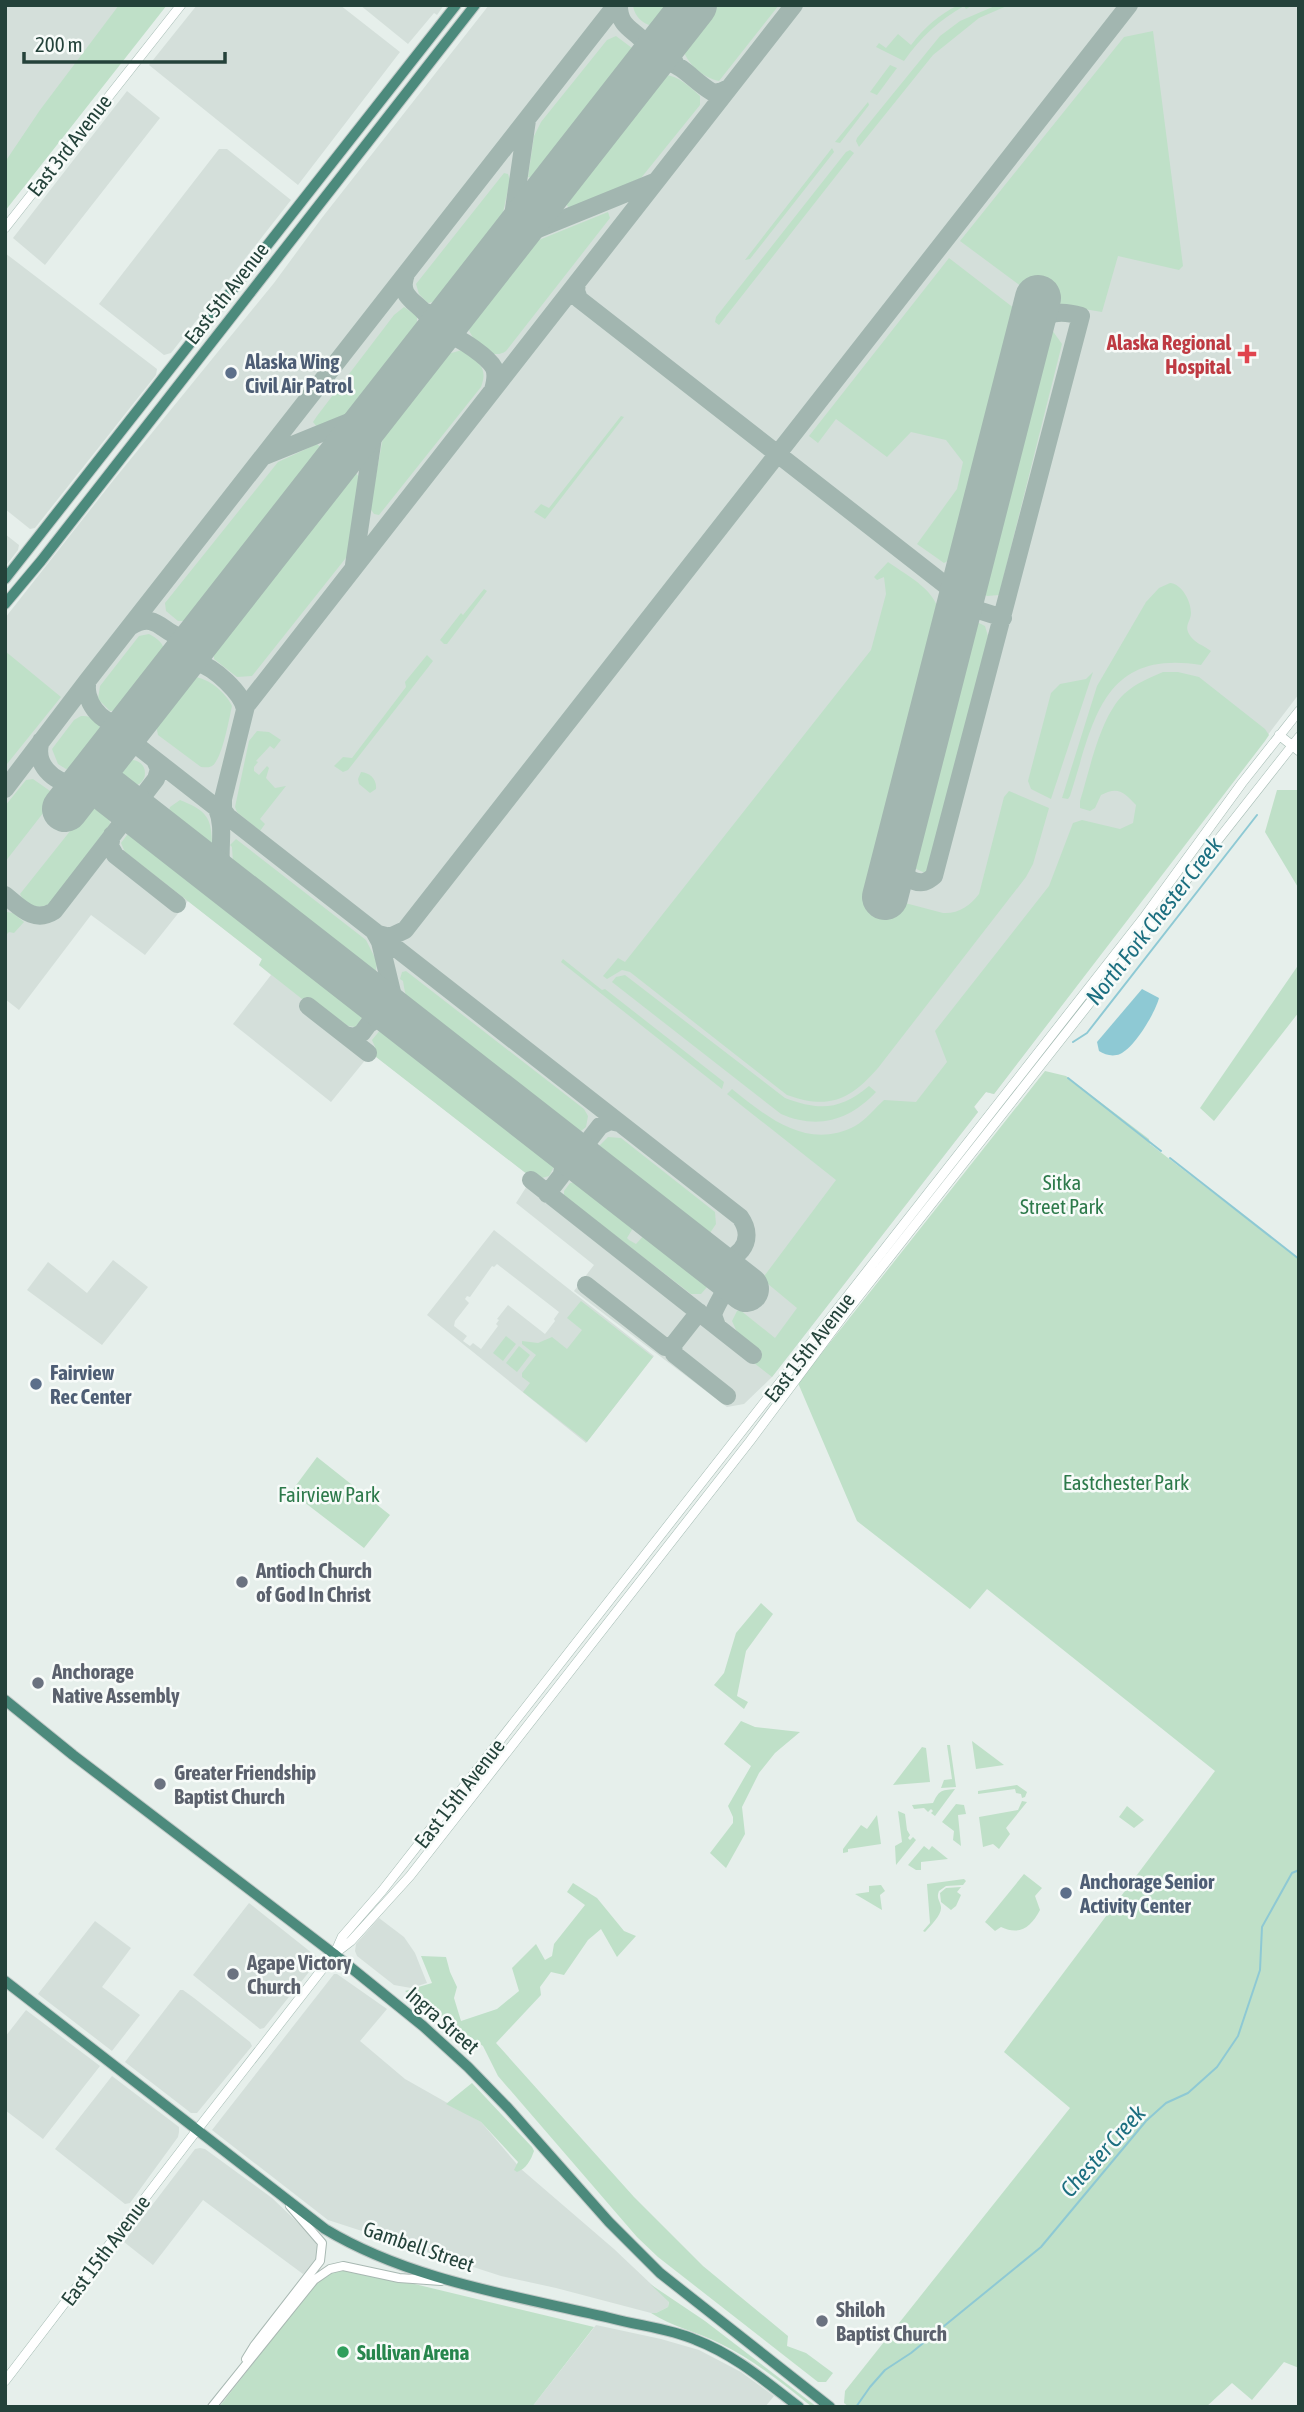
<svg xmlns="http://www.w3.org/2000/svg" width="1304" height="2412" font-family="'Asap Condensed',sans-serif">
<style>
.built{fill:#d4dfda;fill-rule:evenodd}
.green{fill:#bfe0c8}
.water{fill:#8ec9d4}
.lines{fill:none;stroke-linecap:round;stroke-linejoin:round}
.stream{stroke:#8ec9d4;stroke-width:2}
.taxiway{stroke:#a2b6b0;stroke-width:18}
.runway{stroke:#a2b6b0;stroke-width:46}
.tertiary-casing{stroke:#a8b8b2;stroke-width:10}
.secondary-casing{stroke:#a4bbb3;stroke-width:10}
.trunk-casing{stroke:#c2cac8;stroke-width:12}
.tertiary{stroke:#fff;stroke-width:8}
.secondary{stroke:#fff;stroke-width:9}
.trunk{stroke:#4c8a7c;stroke-width:10}
.health-dot{fill:#e0444e;stroke:#f7fbf9;stroke-width:2.5}
.service-dot{fill:#5c6f8a;stroke:#f7fbf9;stroke-width:2.5}
.worship-dot{fill:#6b7280;stroke:#f7fbf9;stroke-width:2.5}
.leisure-dot{fill:#2e9e5b;stroke:#f7fbf9;stroke-width:2.5}
.labels{text-anchor:middle;dominant-baseline:central;stroke-width:5;stroke-linejoin:round;paint-order:stroke}
.street-label{font-size:21px;fill:#24423a;stroke:#f7fbf9}
.health-label{font-size:21px;font-weight:bold;fill:#be3a42;stroke:#f7fbf9;text-anchor:end}
.service-label{font-size:21px;font-weight:bold;fill:#4e5e75;stroke:#f7fbf9;text-anchor:start}
.park-label{font-size:21px;fill:#2d7a4b;stroke:#f7fbf9}
.worship-label{font-size:21px;font-weight:bold;fill:#5b616d;stroke:#f7fbf9;text-anchor:start}
.leisure-label{font-size:21px;font-weight:bold;fill:#27864d;stroke:#f7fbf9;text-anchor:start}
.water-label{font-size:23px;font-style:italic;fill:#1c6f80;stroke:#f7fbf9}
</style>
<rect width="100%" height="100%" fill="#e6efeb"/>
<!-- built -->
<path class="built" d="M5 5H141L5 176Z
M197 5H340L400 52 298 185 149 65Z
M360 5H444L437 15 434 13 408 44Z
M489 5H1299V694L994 1094 986 1092 974 1106 978 1112 772 1377 744 1404 727 1407 574 1291 594 1265 516 1203 532 1178 371 1053 331 1102 233 1024 271 975 259 965 262 959 188 901 145 955 91 915 19 1010 5 999V618L112 482 274 283 321 219Z
M127 91 160 118 45 265 13 238Z
M219 149H227L291 200 171 353 164 355 99 304Z
M5 253 157 369 156 375 35 528 30 529 5 509Z
M5 534 19 545 18 550 5 567Z
M494 1230 654 1356 586 1443 427 1315ZM497 1264 559 1312 554 1319 555 1321 545 1334 508 1305 497 1319 499 1320 496 1324 498 1326 481 1349 473 1343 470 1346 463 1341 467 1336 454 1326 455 1321 469 1303 465 1299 467 1296 470 1297 492 1266 494 1267Z
M113 1260 148 1287 102 1345 27 1290 48 1262 87 1293Z
M249 1903 317 1957V1962L264 2028 260 2029 193 1975Z
M379 1918 404 1937 415 1953 427 1983 411 1988 394 1985 357 1956 355 1951 356 1944Z
M95 1921 131 1948 102 1987 140 2015 112 2051 38 1994Z
M334 1974H337L387 2009 360 2041 405 2079 481 2122 521 2169 614 2249 669 2301 668 2307 656 2313H651L556 2288 501 2276 328 2220 212 2130Z
M180 1990H183L194 1998 250 2042 252 2046 197 2113H191L125 2062Z
M26 2010 100 2066 43 2139 5 2110V2037Z
M112 2076 179 2127V2132L178 2137 130 2203 125 2204 55 2149Z
M200 2148 205 2149 272 2198 314 2238 320 2254 310 2268 303 2274 203 2200 153 2265 124 2242 195 2149Z
M596 2325 661 2339 699 2350 741 2372 774 2396 765 2407H532Z"/>
<!-- green -->
<path class="green" d="M119 5H167L5 211V162L40 110Z
M671 5 652 26C642 23 635 17 633 6Z
M716 5H779L719 81C703 78 684 62 683 46Z
M959 5H973L966 9 964 6C939 20 921 37 904 61L876 47 879 43 886 48 898 34 911 45C924 28 939 14 959 5Z
M997 5H1009L979 18 933 55 859 147 856 141 857 138 940 36 960 21Z
M1153 31 1183 266 1179 270 1118 256 1102 312 1048 303 1033 295 960 241 1124 37Z
M616 36 632 48 631 55 532 178 528 177 534 136 541 122 607 40Z
M890 65 897 68 877 95 870 92Z
M664 75C678 75 690 87 700 96V105L641 178 570 209 565 203Z
M868 102 869 105 840 143 835 142Z
M832 148 834 152 750 259 745 260Z
M850 150 854 153 719 325 715 322 716 317 846 152Z
M504 173 508 174 510 180 501 222 438 301 428 303 419 294 416 284Z
M608 212 610 218 506 351C491 362 472 341 468 327L534 242Z
M949 258 1019 312 959 555 944 563 917 544 957 489 963 462 946 440 911 432 887 457 836 419 818 443 809 436Z
M404 307 417 316V329L352 411 317 427 313 422 317 416 394 315Z
M1052 330 1062 344 999 595 987 596 980 592 978 584 1039 345 1047 332Z
M462 350C477 362 489 366 481 387L379 515 374 514 370 508 384 432 448 354Z
M621 416 624 417 545 519 534 512 541 504 549 508Z
M317 444 322 448 187 621H178L166 611 165 603 278 462Z
M356 473 359 477 352 541 349 554 252 676 237 677 214 659V650Z
M888 562C909 577 939 591 940 619L871 894 943 913C958 914 970 906 979 894L1004 797 1009 791 1049 808 1033 864 1026 877 878 1068C850 1100 829 1110 787 1095L630 972 622 970 607 979 603 976 618 958 625 962 871 650 886 594 884 577 877 580 874 577Z
M1170 583C1182 584 1191 601 1191 613 1191 621 1184 625 1189 634 1194 643 1203 645 1211 651L1201 665C1101 649 1094 722 1070 796L1068 799 1062 798 1097 686 1146 602 1159 588Z
M484 589 487 591 447 644H444L440 640 461 613 463 615Z
M979 623 985 626 988 636 934 864 925 873 914 868 912 861 967 629 971 624Z
M149 634C158 639 165 644 164 654L121 710 110 711 98 699 100 686 139 636Z
M5 651 61 697 7 764 5 776Z
M427 655 433 661 348 770 343 772 334 766 343 757 352 758 406 687 405 682Z
M1093 672 1051 799 1031 789 1028 781 1051 693 1060 684 1086 679Z
M1163 672H1178L1199 677 1265 729 1269 735 1265 741 994 1094 986 1092 974 1107 978 1112 772 1377 754 1363 762 1352 737 1332 732 1321 737 1311 740 1310 775 1338 797 1308 762 1279 836 1180 727 1094 732 1089C767 1117 807 1151 855 1126 866 1120 875 1108 884 1100L916 1102 947 1062 935 1031 1049 886 1073 823 1082 820 1120 829 1133 823 1136 805C1124 792 1118 786 1101 795L1095 808 1090 811 1080 808V801C1090 769 1100 717 1124 694 1136 683 1149 678 1163 672Z
M194 677C209 678 226 693 232 706 229 719 222 760 212 766 209 768 205 767 201 767L158 735 156 725Z
M81 716C92 715 100 722 102 733L76 767 66 769 58 764 52 749 74 720Z
M257 731 269 732 281 740 274 749 270 746 256 761 258 762 254 767V771L259 775 267 766 269 768 266 778 275 788 286 786 260 819 265 824 260 831 237 812 235 807 249 741Z
M119 773a13 13 0 1 1 26 0a13 13 0 1 1-26 0Z
M361 772C370 773 377 779 376 789L370 793 359 784 358 779Z
M33 779 53 793 54 799 5 862V806L26 780Z
M1277 790H1299V889L1265 832Z
M180 800C207 811 212 817 212 847L208 849 172 821 168 815 170 807Z
M90 806C102 806 110 812 110 824L51 903C39 910 26 907 20 894Z
M127 835H138L145 840 360 1008 363 1016 356 1027 348 1026 309 997 302 999 259 965 262 959 125 852 121 843Z
M236 839 366 940 377 962 375 978 365 975 239 873 233 863 232 847 230 845Z
M7 912 13 913 24 922 14 933 9 932 5 936Z
M563 959 602 990 605 989 724 1082 722 1089 561 962Z
M1299 964V1012L1214 1121 1200 1108Z
M406 971 584 1109 588 1116 586 1127 577 1134 566 1133 418 1015C407 1005 405 994 403 981L400 979 402 972Z
M625 975 785 1098C820 1111 840 1110 869 1086L876 1092C850 1120 818 1130 781 1114L612 982 616 977Z
M381 1029 393 1034 548 1155 554 1167 549 1176 538 1179 534 1176 532 1178 371 1053 375 1047 372 1040Z
M1045 1071 1066 1076 1149 1139 1150 1144 1299 1259V2368L1284 2362 1252 2400 1232 2383 1206 2407H849L844 2403 845 2391 1070 2108 1004 2052 1215 1771 987 1589 970 1609 857 1521 798 1383Z
M608 1137 621 1138 715 1212 716 1224 710 1233 701 1235 695 1232 600 1159 599 1146Z
M578 1182 584 1183 636 1223 627 1238 629 1240 636 1244 647 1232 707 1280 708 1286 701 1294H691L564 1196V1191L570 1183Z
M581 1301 653 1357 587 1442 523 1392 530 1383 522 1377V1373L536 1355 522 1344V1341L538 1343 552 1337 567 1349 582 1330 567 1318Z
M506 1336 516 1344 503 1361 493 1353Z
M519 1346 530 1355 517 1372 506 1363Z
M317 1457 390 1515 364 1548 291 1492Z
M761 1603 773 1614 746 1651 737 1696 748 1702 744 1709 714 1685 724 1673 736 1633Z
M741 1721 755 1727 800 1732 775 1753 759 1773 742 1807 745 1834 726 1868 710 1853 733 1823V1817L728 1806 751 1766 724 1744Z
M972 1741 1004 1765 976 1769Z
M947 1745H950L956 1787 941 1788 944 1780 952 1779Z
M922 1747 926 1748 930 1782 893 1785Z
M1017 1785 1027 1792 1025 1797 1022 1798 1021 1794 1016 1793 1015 1789 978 1794V1791Z
M955 1789 935 1816 931 1813 933 1811 931 1809 928 1812 924 1808 914 1809 912 1805 933 1803C939 1791 940 1790 955 1789Z
M1022 1801 1027 1802 1006 1828 1010 1834 999 1849 993 1844 983 1847 979 1817 1018 1810Z
M956 1804 964 1805 966 1814 958 1815 961 1846 953 1840 954 1831 942 1822Z
M1127 1806 1144 1820 1134 1828 1119 1817Z
M898 1811 905 1814 907 1830 910 1835 908 1838 910 1840 913 1837 916 1840 896 1865 895 1846 902 1842Z
M877 1815 881 1844 848 1849V1852L843 1853V1849L861 1825 867 1829Z
M924 1846 929 1850 932 1846 948 1859 921 1862V1870H916L908 1865Z
M1024 1874 1042 1888 1035 1896 1040 1910C1031 1927 1020 1936 1001 1927L995 1931 985 1922Z
M964 1879 966 1881 963 1885 946 1886 939 1891C936 1899 940 1900 941 1907 942 1915 930 1926 925 1932L923 1931 930 1923 927 1884Z
M573 1883 597 1898 624 1931 636 1936 617 1957 601 1929 588 1940 564 1975 551 1972 540 1987 541 1995 496 2043 634 2197 703 2266 788 2336 787 2346 806 2353 833 2373 826 2382H818L658 2257 637 2237 498 2076 483 2046 405 1991 432 1983 421 1956 446 1957 450 1972 457 1987 454 1998 461 2021 497 2009 519 1991 512 1968 536 1944 545 1960 552 1956 554 1944 585 1905 567 1892Z
M881 1885 885 1891 880 1895 882 1910 855 1894 869 1892V1886Z
M961 1887 957 1892 961 1895 956 1906 951 1910 941 1902 940 1893 946 1888Z
M472 2083 532 2147 534 2151C531 2160 526 2169 517 2172L514 2170 518 2162 481 2122 446 2104Z
M331 2264 594 2327 532 2407H219Z
M650 2284 705 2321 817 2407H812C783 2384 754 2360 721 2344 698 2332 672 2327 651 2313H656L668 2307 669 2302Z"/>
<!-- water -->
<path class="water" d="M1142 989 1159 998C1155 1013 1135 1047 1120 1054 1113 1057 1105 1055 1099 1051L1097 1042Z"/>
<g class="lines">
<!-- stream -->
<path class="stream" d="M1073 1042 1087 1033 1257 815
M1068 1078 1161 1151
M1170 1158 1299 1259
M856 2407 870 2387 885 2370 911 2353 1041 2247 1146 2121 1166 2103 1188 2093 1217 2067 1238 2036 1260 1970 1262 1927 1292 1873 1299 1870"/>
<!-- taxiway -->
<path class="taxiway" d="M619 5C618 40 660 27 642 71
M672 33 668 50 676 65
M642 71C673 47 686 77 712 92L718 93 729 88
M502 250 521 236 654 182
M502 250 511 230 527 120
M407 272C390 308 445 302 429 344
M577 283 576 291 579 299 962 598 978 610 1003 618
M425 312C439 317 448 315 459 305
M429 344C436 339 441 336 449 336 460 337 489 358 494 368 497 375 495 383 493 390
M265 456 366 415 382 402
M354 565 375 424 385 400
M131 626C163 606 165 650 202 634
M176 666C184 664 190 661 198 663 214 667 242 693 245 709
M88 680C82 699 101 726 122 723 128 722 133 719 138 716
M41 741C33 763 53 783 75 784L91 775
M112 748 124 744 140 748 740 1217C758 1242 736 1265 709 1260
M5 789 88 680 616 5
M217 809C228 834 212 863 229 885
M228 817 223 810V799L246 706 794 5
M112 835 110 846 115 855 177 904
M902 835C900 851 895 873 914 881 922 884 927 882 934 876L1081 316C1043 305 1040 322 1024 352
M5 895C20 907 34 924 54 911L156 779 159 769 155 760
M378 934 390 937 405 930 1129 5
M359 987C370 999 377 1008 369 1024
M308 1006 368 1053
M369 1024C384 1013 395 1018 410 1027
M345 1035 354 1037 362 1033 392 992 380 942 375 933
M556 1141 565 1157 562 1174
M562 1174C576 1164 586 1168 600 1176
M531 1180 753 1355
M547 1194 600 1126 610 1121 619 1123
M586 1285 665 1347 673 1345 699 1312
M717 1326 713 1315C719 1295 734 1290 718 1268
M673 1345 674 1354 727 1396"/>
<!-- runway -->
<path class="runway" d="M110 792 746 1289
M65 809 694 5
M885 897 1038 298"/>
<defs>
<path id="tertiary" d="M246 2359 254 2346 320 2261 322 2243 290 2206
M212 2407 314 2280 330 2269 343 2266 399 2278 441 2281"/>
<path id="secondary" d="M5 228 181 5
M1279 735 1299 751
M335 1953 342 1937 382 1891 1145 916 1242 783 1299 711
M5 2381 197 2130 334 1954 351 1941 410 1876 750 1441 844 1315 1299 737"/>
<path id="trunk" d="M5 579 456 5
M5 604 41 561 475 5
M5 1700 73 1755 334 1954 423 2026 468 2067 508 2108 609 2222 660 2273 830 2407
M5 1981 325 2229C411 2281 517 2296 614 2319 641 2326 671 2329 696 2340 735 2355 766 2382 799 2407"/>
</defs>
<!-- tertiary casing -->
<use href="#tertiary" class="tertiary-casing"/>
<!-- secondary casing -->
<use href="#secondary" class="secondary-casing"/>
<!-- trunk casing -->
<use href="#trunk" class="trunk-casing"/>
<!-- tertiary -->
<use href="#tertiary" class="tertiary"/>
<!-- secondary -->
<use href="#secondary" class="secondary"/>
<!-- trunk -->
<use href="#trunk" class="trunk"/>
</g>
<!-- markers -->
<path class="health-dot" d="M1243.5 343.5h7v7h7v7h-7v7h-7v-7h-7v-7h7z"/>
<g class="service-dot">
<circle cx="231" cy="373" r="7"/>
<circle cx="36" cy="1384" r="7"/>
<circle cx="1066" cy="1893" r="7"/>
</g>
<g class="worship-dot">
<circle cx="242" cy="1582" r="7"/>
<circle cx="38" cy="1683" r="7"/>
<circle cx="160" cy="1784" r="7"/>
<circle cx="233" cy="1974" r="7"/>
<circle cx="822" cy="2321" r="7"/>
</g>
<circle class="leisure-dot" cx="343" cy="2352" r="7"/>
<g class="labels">
<!-- street labels -->
<g class="street-label">
<text transform="translate(69 145) rotate(-52)">East 3rd Avenue</text>
<text transform="translate(226 293) rotate(-52)">East 5th Avenue</text>
<text transform="translate(809 1347) rotate(-52)">East 15th Avenue</text>
<text transform="translate(459 1793) rotate(-52)">East 15th Avenue</text>
<text transform="translate(443 2020) rotate(41)">Ingra Street</text>
<text transform="translate(419 2246) rotate(19)">Gambell Street</text>
<text transform="translate(105 2250) rotate(-53)">East 15th Avenue</text>
</g>
<!-- health labels -->
<g class="health-label">
<text x="1231" y="342">Alaska Regional<tspan x="1231" dy="24">Hospital</tspan></text>
</g>
<!-- service labels -->
<g class="service-label">
<text x="245" y="361">Alaska Wing<tspan x="245" dy="24">Civil Air Patrol</tspan></text>
<text x="50" y="1372">Fairview<tspan x="50" dy="24">Rec Center</tspan></text>
<text x="1080" y="1881">Anchorage Senior<tspan x="1080" dy="24">Activity Center</tspan></text>
</g>
<!-- park labels -->
<g class="park-label">
<text x="1062" y="1182">Sitka<tspan x="1062" dy="24">Street Park</tspan></text>
<text x="1126" y="1482">Eastchester Park</text>
<text x="329" y="1494">Fairview Park</text>
</g>
<!-- worship labels -->
<g class="worship-label">
<text x="256" y="1570">Antioch Church<tspan x="256" dy="24">of God In Christ</tspan></text>
<text x="52" y="1671">Anchorage<tspan x="52" dy="24">Native Assembly</tspan></text>
<text x="174" y="1772">Greater Friendship<tspan x="174" dy="24">Baptist Church</tspan></text>
<text x="247" y="1962">Agape Victory<tspan x="247" dy="24">Church</tspan></text>
<text x="836" y="2309">Shiloh<tspan x="836" dy="24">Baptist Church</tspan></text>
</g>
<!-- leisure labels -->
<g class="leisure-label">
<text x="357" y="2352">Sullivan Arena</text>
</g>
<!-- water labels -->
<g class="water-label">
<text transform="translate(1154 921) rotate(-52)">North Fork Chester Creek</text>
<text transform="translate(1103 2151) rotate(-48)">Chester Creek</text>
</g>
</g>
<!-- border -->
<rect width="1304" height="2412" fill="none" stroke="#24423a" stroke-width="14"/>
<!-- scale -->
<path d="M24 52v10h201v-10" fill="none" stroke="#24423a" stroke-width="3.5"/>
<text x="35" y="52" font-size="21" fill="#24423a" stroke="#f7fbf9" stroke-width="5" paint-order="stroke">200 m</text>
</svg>
